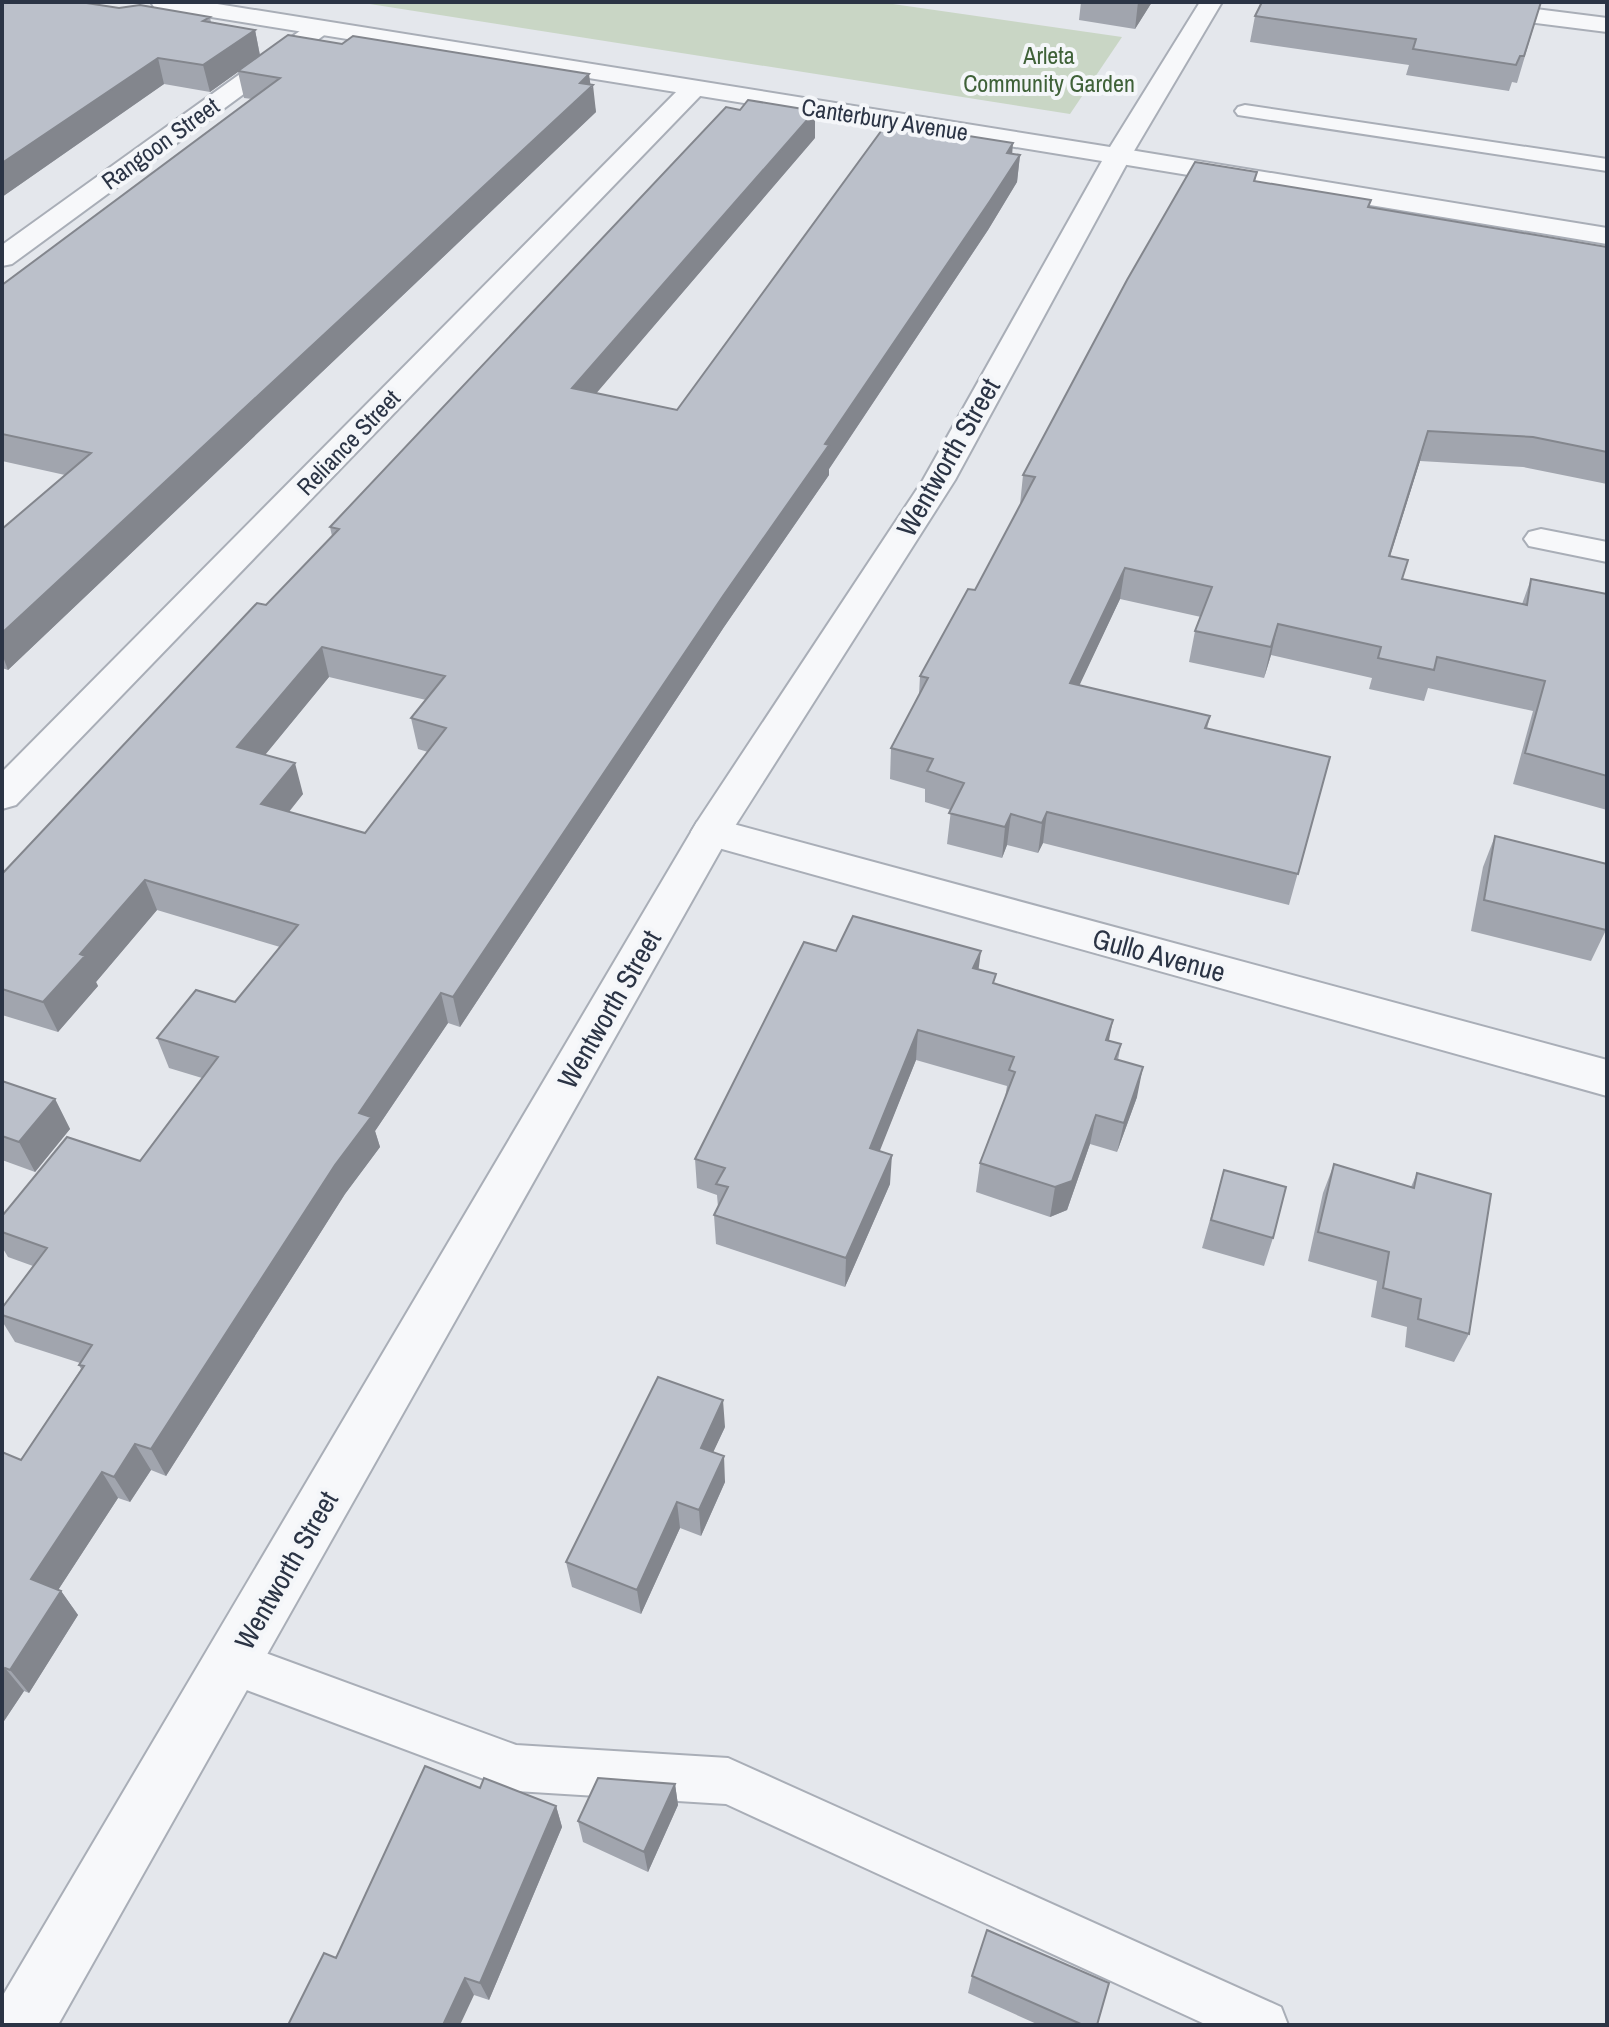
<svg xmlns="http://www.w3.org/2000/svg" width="1609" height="2027" font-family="'Archivo Narrow',sans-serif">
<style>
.green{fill:#c9d6c5}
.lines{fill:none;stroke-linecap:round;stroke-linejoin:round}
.service-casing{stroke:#a9aeb7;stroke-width:4}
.minor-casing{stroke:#a9aeb7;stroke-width:4}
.tertiary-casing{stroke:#a9aeb7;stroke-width:4}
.service{fill:#f7f8fa;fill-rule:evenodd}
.minor{fill:#f7f8fa;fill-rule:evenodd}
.tertiary{fill:#f7f8fa;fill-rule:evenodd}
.wall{fill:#a1a5ae;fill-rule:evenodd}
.shaded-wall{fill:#83868d}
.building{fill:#bbc0ca;stroke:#83868d;stroke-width:2;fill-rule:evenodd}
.labels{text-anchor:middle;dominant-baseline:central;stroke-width:8;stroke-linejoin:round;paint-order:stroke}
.far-park-label{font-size:24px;fill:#3f6138;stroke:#f4f6f9}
.far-street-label{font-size:24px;fill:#2b3445;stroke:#f4f6f9}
.street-label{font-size:28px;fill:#2b3445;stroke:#f4f6f9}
</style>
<rect width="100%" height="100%" fill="#e4e7ec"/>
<!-- green -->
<path class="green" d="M357 2H879L1122 37 1070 114Z"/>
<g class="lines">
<defs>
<path id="service" d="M1245 105 1607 159V171L1238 115 1235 111 1238 107Z
M233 1641 516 1745 728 1758 1281 2007 1288 2025H1207L726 1804 516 1791 217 1679 211 1663 217 1647Z"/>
<path id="minor" d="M1415 2H1480L1607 18V32L1426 9 1418 7Z
M319 21 327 23 331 28 327 33 12 264 2 266V245L311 23Z
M694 81 703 83 706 88 703 93 16 805 2 809V772L685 83Z
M1118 148 1607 228V244L1109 162 1105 156 1109 150Z
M1541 529 1607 542V562L1529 546 1524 539 1529 532Z
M711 818 1607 1060V1096L697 842 691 832 697 822Z"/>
<path id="tertiary" d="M151 2H205L1110 147 1200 2H1222L1131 156 955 480 728 837 58 2025H2V1997L697 822 923 480 1102 161 162 9 154 7Z"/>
</defs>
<!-- service casing -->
<use href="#service" class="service-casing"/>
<!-- minor casing -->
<use href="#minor" class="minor-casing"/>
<!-- tertiary casing -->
<use href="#tertiary" class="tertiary-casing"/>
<!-- service -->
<use href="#service" class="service"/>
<!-- minor -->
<use href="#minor" class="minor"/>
<!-- tertiary -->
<use href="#tertiary" class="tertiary"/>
</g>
<!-- wall -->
<path class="wall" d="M2 2 119 8 210 17 211 22 255 30 260 55 590 85 596 112 8 670 2 668V529L65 475 2 461V285L252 99 244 98 238 72 210 92 164 84 2 197Z
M1081 2H1152L1135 29 1079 20Z
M1541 2 1517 83 1512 82 1509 91 1406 75 1409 65 1250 42 1255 16Z
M815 138 596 393 677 410 1012 154 1020 155 1017 182 988 230 829 469V475L724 627 460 1027 448 1023 375 1131 380 1147 345 1194 166 1476 151 1470 130 1502 118 1498 58 1590 61 1591 78 1615 29 1693 24 1691 2 1724V1452L21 1460 81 1369 79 1365 80 1363 15 1342 2 1321V1308L33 1266 8 1257 2 1247V1216L140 1161 202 1078 169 1068 157 1038 235 1002 280 947 157 910 96 982 98 986 58 1032 2 1015V874L266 605 332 536 330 527ZM329 677 426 700 411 718 418 749 428 752 365 833 289 812 303 794 265 755Z
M1257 172 1255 181 1369 208 1607 247V484L1523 467 1420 461 1390 557 1402 579 1522 604 1531 579 1607 594V810L1513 784 1533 711 1428 688 1424 701 1369 689 1372 678 1271 655 1264 678 1189 662 1195 631 1201 617 1120 599 1079 685 1210 716 1207 729 1330 757 1289 905 1043 843 1038 853 1007 845 1002 858 947 844 951 810 925 802V789L890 779 891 748 919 695 920 676 975 590 1020 505 1023 475Z
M1495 836 1606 930 1591 961 1471 931 1483 867Z
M836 951 979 970 995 984 1109 1041 1121 1044 1118 1060 1137 1097 1117 1152 1090 1144 1067 1210 1050 1217 976 1192 980 1163 1005 1098 1007 1086 916 1060 879 1151 890 1184 845 1287 716 1244 714 1215 718 1207 717 1195 697 1188 695 1159Z
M2 1081 55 1099 70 1129 35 1172 2 1160Z
M1334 1164 1411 1187 1417 1173 1469 1334 1454 1362 1405 1347 1407 1327 1371 1317 1377 1281 1308 1261 1323 1193Z
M1224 1170 1273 1238 1264 1266 1202 1248Z
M725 1427 713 1452 725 1482 701 1536 680 1528 641 1614 572 1587 566 1562Z
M675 1784 678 1805 648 1872 583 1842 578 1821Z
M480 1788 556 1806 562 1827 489 2000 474 1995 336 1958Z
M972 1976 1097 2025H1039L968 1993Z"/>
<!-- shaded-wall -->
<path class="shaded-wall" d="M1138 2H1152L1135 29Z
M255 30 260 56 210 92 203 65Z
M158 58 164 84 2 197V163Z
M589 74 591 88 593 85 596 112 8 670 2 654V633Z
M815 111V138L576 417 572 388Z
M1013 143 1011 169 1020 155 1017 182 988 230 829 469V475L724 627 460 1027 453 997 825 444Z
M1428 431 1420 461 1380 587 1389 556Z
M1125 568 1120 599 1066 714 1070 683Z
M1278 624 1271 655 1264 678 1271 647Z
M322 647 329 677 246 778 237 747Z
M295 763 303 794 270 835 261 804Z
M1047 812 1043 843 1038 853 1042 823Z
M1011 814 1007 845 1002 858 1005 827Z
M145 880 157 910 96 982 98 986 58 1032 43 1002 80 954Z
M981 951 977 981 973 968Z
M441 993 448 1023 375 1131 380 1147 345 1194 166 1476 151 1449 359 1113Z
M1113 1020 1107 1050 1106 1040Z
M918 1030 916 1060 869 1178 870 1148Z
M1143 1067 1137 1097 1117 1152 1124 1123Z
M55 1099 70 1129 35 1172 19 1142Z
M1096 1115 1090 1144 1067 1210 1050 1217 1055 1187Z
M892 1155 890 1184 845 1287 846 1258Z
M723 1400 725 1427 703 1474 701 1448Z
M135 1444 151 1470 130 1502 114 1477Z
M724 1456 725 1482 701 1536 699 1510Z
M102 1472 118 1498 49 1604 31 1579Z
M677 1502 680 1528 641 1614 637 1590Z
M61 1591 78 1615 29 1693 10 1670Z
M5 1668 24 1691 2 1724V1672Z
M675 1784 678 1805 648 1872 644 1852Z
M556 1806 562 1827 489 2000 480 1983Z
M465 1978 474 1995 460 2025H443Z"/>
<!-- building -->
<path class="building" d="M2 2H80L119 8 140 5 210 17 203 21 255 30 203 65 158 58 2 163Z
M1262 2H1541L1524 56H1520L1516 65 1413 49 1416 39 1255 16Z
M288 35 342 44 353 36 589 74 580 83 593 85 2 633V529L91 453 2 434V285L280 78 238 71Z
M748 100 815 111 572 388 677 410 887 123 1013 143 1007 153 1020 155 990 201 825 444 829 445 723 596 453 997 441 993 359 1113 371 1117 335 1165 151 1449 135 1444 114 1477 102 1472 31 1579 61 1591 10 1670 5 1668 2 1672V1452L21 1460 84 1366 79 1365 92 1345 2 1315V1308L47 1248 2 1232V1216L67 1137 140 1161 218 1057 157 1038 196 990 235 1002 298 925 145 880 80 954 85 956 43 1002 2 989V874L257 603 266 605 339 529 330 527 726 107 740 110ZM322 647 445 676 411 718 446 728 365 833 261 804 295 763 237 747Z
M1195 162 1257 172 1254 181 1371 200 1368 207 1607 247V452L1533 437 1428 431 1389 556 1408 560 1402 579 1527 605 1531 579 1607 594V776L1525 753 1545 681 1437 657 1434 670 1378 658 1381 647 1278 624 1271 647 1195 631 1212 587 1125 568 1070 683 1210 716 1205 728 1330 757 1298 874 1047 812 1042 823 1011 814 1005 827 949 813 964 783 927 771 933 759 891 748 928 678 920 676 968 589 975 590 1035 477 1023 475 1127 280Z
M1495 836 1607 864V921L1606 930 1484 900Z
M853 916 981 951 973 968 996 974 993 983 1113 1020 1106 1040 1121 1044 1115 1059 1143 1067 1124 1123 1096 1115 1072 1181 1055 1187 980 1163 1015 1072 1009 1070 1014 1057 918 1030 870 1148 892 1155 846 1258 714 1215 728 1187 716 1184 725 1168 695 1159 804 942 836 951Z
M2 1081 55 1099 19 1142 2 1136Z
M1334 1164 1414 1188 1417 1173 1491 1194 1469 1334 1418 1319 1421 1299 1383 1288 1389 1252 1318 1232Z
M1224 1170 1286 1187 1273 1238 1211 1220Z
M658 1377 723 1400 701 1448 724 1456 699 1510 677 1502 637 1590 566 1562Z
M425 1766 480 1788 484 1778 556 1806 480 1983 465 1978 443 2025H288L324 1953 336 1958Z
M598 1778 675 1784 644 1852 578 1821Z
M987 1930 1109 1983 1097 2025H1083L972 1976Z"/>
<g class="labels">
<!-- far-park labels -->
<g class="far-park-label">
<text x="1049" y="55">Arleta<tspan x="1049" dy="28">Community Garden</tspan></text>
</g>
<!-- far-street labels -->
<g class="far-street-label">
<text transform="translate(885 119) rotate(9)">Canterbury Avenue</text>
<text transform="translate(160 143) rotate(-36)">Rangoon Street</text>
<text transform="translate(348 442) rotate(-46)">Reliance Street</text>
</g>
<!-- street labels -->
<g class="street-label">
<text transform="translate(948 457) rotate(-60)">Wentworth Street</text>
<text transform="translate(1159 955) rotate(15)">Gullo Avenue</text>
<text transform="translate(609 1009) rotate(-60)">Wentworth Street</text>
<text transform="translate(286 1570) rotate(-60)">Wentworth Street</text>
</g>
</g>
<!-- border -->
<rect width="1609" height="2027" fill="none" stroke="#2b3445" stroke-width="8"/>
</svg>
